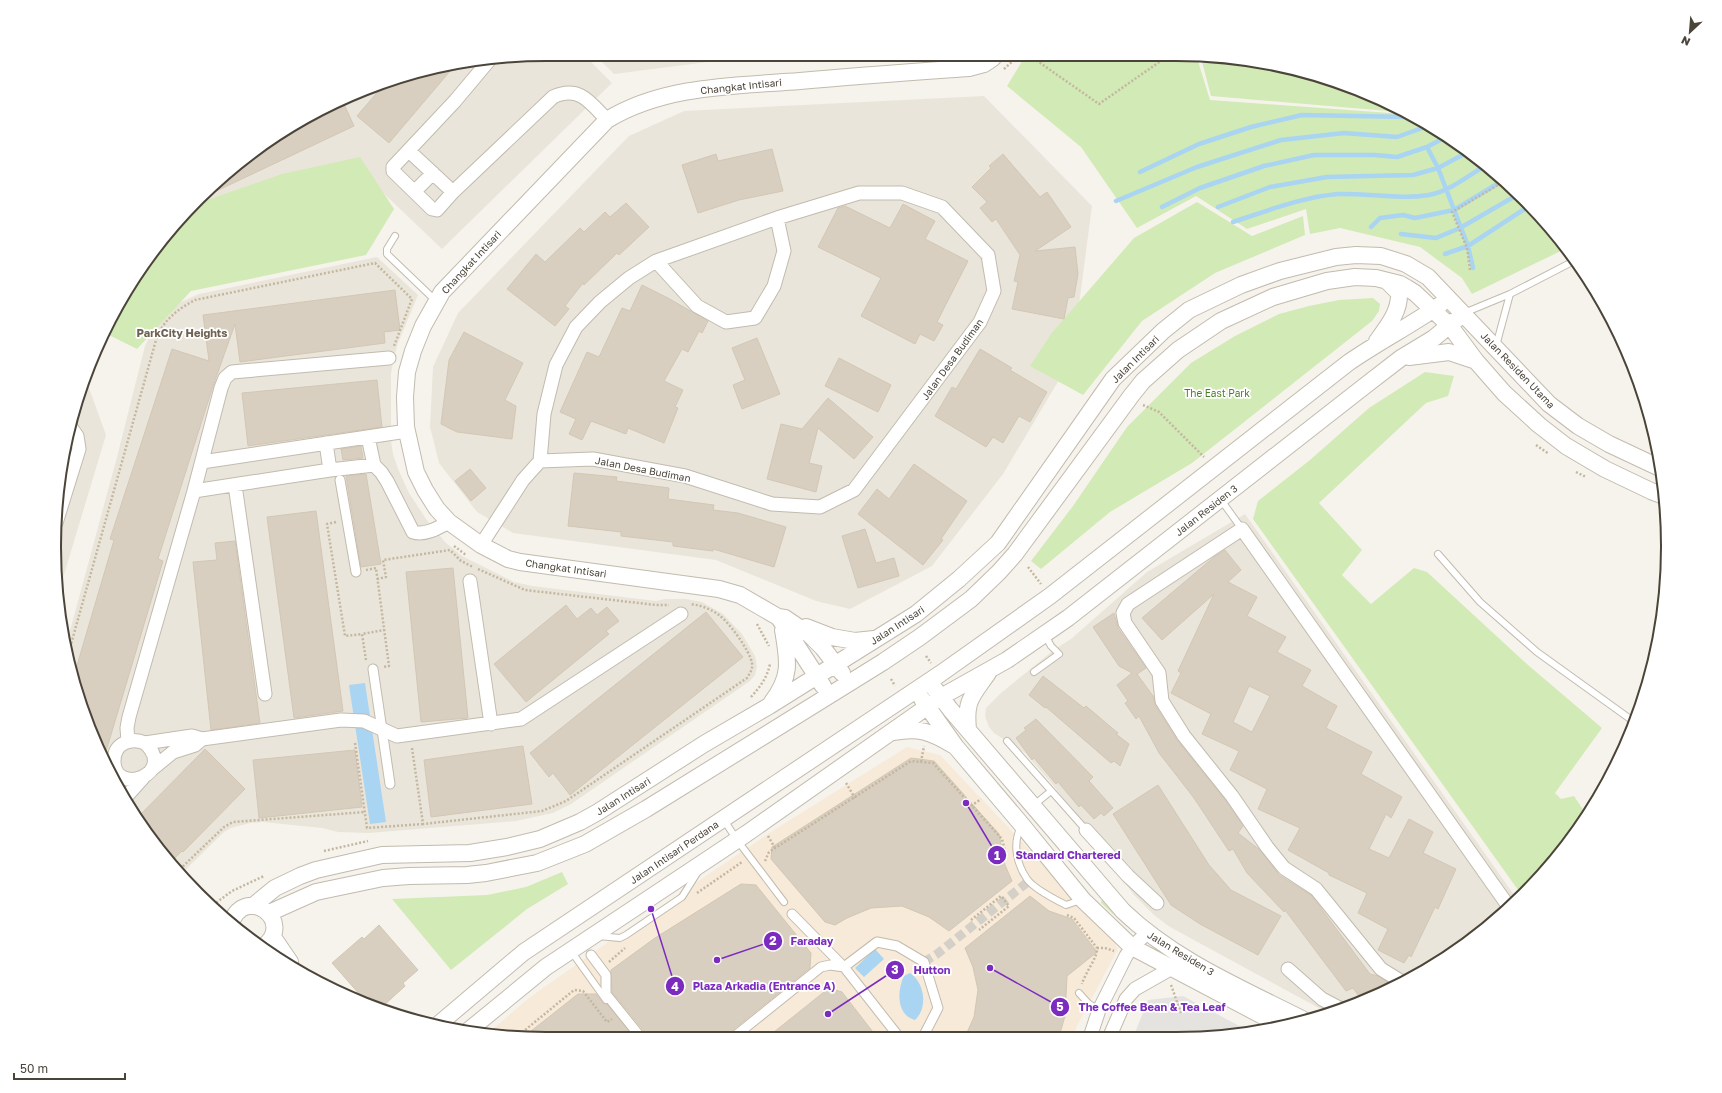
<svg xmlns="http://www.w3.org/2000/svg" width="1722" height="1093" font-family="'Golos Text',sans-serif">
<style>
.residential{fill:#eae5da}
.commercial{fill:#f7ead8}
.green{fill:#d2eab5}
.parking{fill:#e5e3e0}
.water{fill:#a9d4f2}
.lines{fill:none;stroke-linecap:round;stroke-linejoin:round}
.stream{stroke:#a9d4f2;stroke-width:4.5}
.building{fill:#d8cfc1;stroke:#d3c7b4;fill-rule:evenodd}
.pedestrian-tunnel{stroke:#d4d0c8;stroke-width:9;stroke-dasharray:9 4.5;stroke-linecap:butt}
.service-casing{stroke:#c2bbae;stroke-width:8}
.pedestrian-casing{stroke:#c2bbae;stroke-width:11}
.minor-casing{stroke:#c2bbae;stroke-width:15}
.tertiary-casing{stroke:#c2bbae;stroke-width:18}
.path{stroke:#c4b79f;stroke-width:2.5;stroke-dasharray:2 2;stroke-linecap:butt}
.service{stroke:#fff;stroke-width:6}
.pedestrian{stroke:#fff;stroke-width:9}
.minor{stroke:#fff;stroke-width:13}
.tertiary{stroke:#fff;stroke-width:16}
.labels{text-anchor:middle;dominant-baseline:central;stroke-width:3.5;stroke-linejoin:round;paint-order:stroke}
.street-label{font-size:10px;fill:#4b4439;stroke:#fff}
.park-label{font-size:10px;fill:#4a7f2a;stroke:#fff}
.neighbourhood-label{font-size:11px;font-weight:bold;fill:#6e6250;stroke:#fff}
.rim{fill:none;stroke:#4b4439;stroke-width:2}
.leader{fill:none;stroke:#7b2cbf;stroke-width:1.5}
.callout-dot{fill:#7b2cbf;stroke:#fff;stroke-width:1.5}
.mark-label{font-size:12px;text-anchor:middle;font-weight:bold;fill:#fff}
.callout-label{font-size:11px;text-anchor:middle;font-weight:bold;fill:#7b2cbf;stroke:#fff;stroke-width:3.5;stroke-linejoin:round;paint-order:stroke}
</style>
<rect width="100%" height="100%" fill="#f6f3ec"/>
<!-- residential -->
<path class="residential" d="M482 58H587L612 83 442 249 355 166 176 223 198 198 273 137 388 80Z
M598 58H739L614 74Z
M984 96 1092 206 1072 358 1003 474 932 566 850 609 816 601 716 560 513 533 477 512 439 463 430 427 433 367 458 313 629 136 684 111Z
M377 257 418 295 398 343 394 357 391 374V441L393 454 398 469 409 493 426 519 445 542 462 556 514 582 532 586 656 601 665 599H686L702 602 723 614 742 634 755 656 757 666 755 675 750 681 571 804 553 813 516 821 369 833 338 832 322 828 263 822 250 823 231 828 224 832 180 875 137 820 92 735 71 674 67 642 117 457 145 346 152 331 173 309 181 302 199 294Z
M85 377 106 435 60 588 54 546 63 451 80 388Z
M1245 514 1517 899 1500 917 1422 973 1330 1014 1170 927 1154 915 1134 895 1053 785 1025 753 994 733 989 727 985 716 986 708 1001 693 1055 649 1071 639 1147 572Z"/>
<!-- commercial -->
<path class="commercial" d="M907 747 940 755 1112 937 1118 949 1076 1028 1073 1037 486 1035 529 998 611 940 771 832Z"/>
<!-- green -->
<path class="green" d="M1024 58H1197L1210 100 1403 114 1475 156 1546 222 1565 249 1472 294 1462 278 1420 247 1340 228 1310 234 1306 209 1247 229 1196 196 1137 228 1081 147 1007 86Z
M1201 58H1240L1364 92 1400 112 1211 96Z
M360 157 394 209 366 255 191 291 137 349 105 333 120 300 156 247 193 205 282 174Z
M1197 202 1252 236 1303 216 1305 235 1215 273 1142 321 1083 395 1030 366 1051 334 1134 238Z
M1373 298 1380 304 1379 311 1372 321 1192 463 1110 512 1041 569 1031 561 1073 506 1127 427 1191 363 1235 336 1279 314 1309 306 1339 300Z
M1425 372 1454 376 1448 396 1426 403 1319 503 1362 550 1342 575 1371 604 1414 568 1427 572 1528 665 1602 728 1555 793 1561 799 1574 796 1586 814 1566 846 1521 894 1253 519 1258 501 1310 460 1369 408Z
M562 872 568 884 527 909 451 970 392 899 487 895 526 887Z
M1102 899 1135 930H1132L1126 926 1101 903Z"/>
<!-- parking -->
<path class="parking" d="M1183 996 1247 1030 1208 1038H1133L1148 1000Z"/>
<!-- water -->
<path class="water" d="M365 683 386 822 370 824 349 685Z
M875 949 884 959 864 977 855 968Z
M910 973C925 983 928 1008 915 1020 896 1015 897 990 904 976Z"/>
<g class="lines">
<!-- stream -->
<path class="stream" d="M1427 147 1438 168 1468 246 1473 268
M1140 172 1199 144 1251 127 1302 115 1408 117
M1116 201 1197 167 1281 140 1344 133 1397 137 1425 127
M1162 207 1200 188 1264 166 1314 155H1375L1397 157 1427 147 1444 138
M1218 207 1270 187 1327 177 1413 175 1438 168 1468 152
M1233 222C1267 211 1302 197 1338 194 1368 193 1399 200 1429 195 1448 192 1470 175 1486 165
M1371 227 1380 218 1403 215 1415 218 1454 210 1502 181
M1401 234 1436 238 1460 228 1517 195
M1445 254 1468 246 1529 206"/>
</g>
<!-- building -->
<path class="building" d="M456 64 389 143 357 116 387 81Z
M343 102 354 126 210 194 208 190 273 137Z
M772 149 783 191 739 200 698 213 682 165 716 154 718 161Z
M1003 154 1040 197 1047 192 1071 227 1035 251 1075 247 1078 274 1074 297 1068 298 1064 319 1012 309 1018 282 1014 281 1020 255 996 219 992 222 980 208 987 202 972 187 991 168 989 166Z
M626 203 649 227 619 255 617 253 584 285 583 283 565 306 569 309 555 326 507 289 536 254 545 262 580 228 584 232 605 212 610 217Z
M903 204 935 221 925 239 968 261 937 322 943 325 934 341 920 334 915 344 861 316 881 278 818 247 838 208 845 206 890 228Z
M642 285 668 298 708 321 702 333 699 331 688 352 682 349 664 381 683 390 675 407 678 408 664 443 628 428 626 434 591 421 582 440 569 434 576 419 560 412 587 352 599 357 622 308 630 311Z
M395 290 400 330 384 332 385 343 240 362 235 324 213 386 158 559 163 561 104 758 92 735 73 679 114 540 110 539 172 349 209 361 203 315Z
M464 332 523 363 505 400 516 406 512 439 457 432 441 424 449 360Z
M757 338 780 394 742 409 733 385 745 380 732 348Z
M980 349 1012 368 1010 370 1047 392 1030 422 1019 416 1003 443 993 437 986 447 935 416 952 387 956 389Z
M839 358 891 385 878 412 825 386Z
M377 380 382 427 248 446 242 393Z
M828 398 873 437 854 459 818 428 809 463 822 466 816 492 767 479 781 424 802 429Z
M361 446 363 458 343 460 341 449Z
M914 464 967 501 941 539 943 540 923 565 858 514 877 489 889 499Z
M470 469 486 488 471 501 455 481Z
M574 473 617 477 616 481 669 488 668 499 714 505 713 510 738 513 786 527 774 567 713 549V551L673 546V542L621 536V532L568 526Z
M366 474 381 564 361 567 346 476Z
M316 511 343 711 294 718 267 517Z
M865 529 876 563 894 558 899 576 858 588 842 536Z
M235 541 260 723 211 730 193 562 217 560 215 543Z
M1225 550 1241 570 1228 582 1257 597 1247 616 1286 637 1277 652 1311 670 1302 686 1337 706 1326 728 1372 752 1361 774 1402 797 1391 818 1386 814 1369 849 1389 858 1409 819 1433 832 1423 853 1456 869 1438 909 1435 907 1411 957 1409 955 1404 963 1378 950 1388 929 1358 913 1367 893 1329 875V873L1288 850 1300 828 1258 809 1267 789 1230 770 1239 751 1202 734 1211 714 1171 693 1181 673 1178 671 1214 594 1162 640 1142 618 1214 557ZM1249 686 1270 696 1252 732 1233 722Z
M453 568 468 718 421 722 406 572Z
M566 605 577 619 591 608 597 615 607 607 619 621 606 631 609 634 526 702 494 664Z
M706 612 743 657 570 795 553 773 549 777 530 753Z
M1114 613 1118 628 1146 668 1137 674 1153 696 1155 705 1177 740 1226 801 1243 826 1238 833 1260 850 1279 875 1311 895 1370 974 1378 976 1393 986 1362 1000 1353 988 1346 991 1285 910 1284 912 1247 873 1233 849 1229 851 1194 798 1159 753 1139 716 1136 719 1125 703 1128 701 1117 685 1132 673 1119 666 1093 627Z
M1043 676 1084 708 1086 706 1118 733 1116 734 1129 744 1120 766 1114 761 1111 763 1046 707 1045 708 1029 695Z
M1036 719 1093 777 1089 781 1113 808 1104 816 1101 813 1094 819 1081 805 1079 807 1058 782 1056 784 1034 758 1032 760 1016 738 1026 730 1024 728Z
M523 746 532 804 431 817 424 760Z
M205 749 245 789 183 852 182 851 170 863 136 819Z
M355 750 362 807 259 818 253 760Z
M911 758 934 761 999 834 1005 865 1012 881 949 931 929 917 902 906 871 908 847 918 835 925 825 922 771 859 772 847Z
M1158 785 1209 865 1231 890 1281 916 1258 955 1200 924 1171 905 1113 814Z
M741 884 756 885 811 953 810 968 725 1036H645L644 1031 612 992 611 970 655 938Z
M1030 896 1049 911 1072 919 1097 952 1067 976 1065 1016 1059 1037H965L974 1017 978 990 973 967 965 948Z
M379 925 418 970 403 983 405 986 381 1008 368 1004 332 963 362 937 364 939Z
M829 988 842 992 876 1036H769Z
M578 994H596L603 1003 607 1004 632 1035H526Z"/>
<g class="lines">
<!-- pedestrian-tunnel -->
<path class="pedestrian-tunnel" d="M924 962 937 954 1029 881"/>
<defs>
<path id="service" d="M395 236 387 249V254L436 301
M1464 313 1510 294 1574 261
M1496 346 1510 294
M1221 500 1242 529
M1438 554 1480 602 1537 652 1633 721
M1034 672 1059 654 1051 646 1045 635
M1007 741 1086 830
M1034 805 1051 791
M724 820 737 840 784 902
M1022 825C1012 842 1016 863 1027 879 1034 889 1054 899 1066 905L1081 900
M598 936 620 938 626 935 682 897 699 870
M571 951 606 1000
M1079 993 1088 1003 1099 1010"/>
<path id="pedestrian" d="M340 480 356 572
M373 669 390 784
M792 914 844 967 877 942 897 946 924 962 938 1008 923 1037
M591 955 606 975V994L639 1035
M735 1036 821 967 830 965 844 967 899 1037"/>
<path id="minor" d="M491 58 455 101 393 167V171L432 209 437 210 453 192 553 97C579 85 590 102 607 120
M409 151 453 192
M415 191 433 173
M656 261 697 306 726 322 755 318 774 286 784 251 777 218
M368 437 374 465 381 472 387 481 413 532C424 536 438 528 449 522
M326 443 330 470
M202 462 407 431
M235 485 265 694
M194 491 330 470 374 465
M56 523 79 449 77 436 70 426
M481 545 523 480 540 461 593 459 685 476 772 504 820 507 854 490 980 322 994 291 988 255 942 207 902 193H859L777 218 656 261 629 278 600 302 576 327 556 365 544 414 540 461
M470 581 491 724
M128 741 127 728 129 717 194 491 221 388 225 378 232 372 389 358
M145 743C178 774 114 797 114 761 114 743 131 737 145 743L192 736 202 739 341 720 364 721 397 736 521 719 681 614
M151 770 173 752 195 745 202 739
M125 798 143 778
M1086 830 1128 876 1157 903
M1288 969 1322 999 1341 1009
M1402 982 1381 969 1316 889 1284 868 1267 847 1232 796 1184 736 1162 701 1159 673 1125 623 1123 613 1128 604 1242 529 1509 907
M1090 1037 1099 1010 1126 956 1132 947 1147 933
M1109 1038 1126 999 1135 989 1172 968"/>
<path id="tertiary" d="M1377 341C1388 326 1400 311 1399 293L1387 281
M1409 357 1449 352 1476 361
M779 618 823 686
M806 627 832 637 855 641 874 639
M842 673 823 648 810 635 785 618 778 617 740 595 719 589 520 562 508 559 481 545 449 522 437 509 425 490 416 472 406 427 405 397 407 372 413 351 423 326 442 292 607 120C664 85 735 86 800 81 856 76 913 72 969 68L984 64 993 58
M934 688 950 709 1123 911C1174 960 1241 988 1302 1019
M922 699 956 747 1022 825 1083 900 1132 947 1278 1024
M772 702C792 676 788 660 783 630
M968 729C965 700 972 696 988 673
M894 732C919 727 931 732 953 745
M253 906 275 888 300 876 316 870 382 855 470 853 507 847 540 839 580 822 598 812 704 744 769 706 916 614 959 579 998 543 1113 379 1163 331 1189 310 1241 285 1280 271 1336 257 1356 255 1381 256 1406 264 1428 277 1549 404 1578 426 1609 444 1660 468
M269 913 316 892 383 878 409 876 467 875 486 873 537 863 585 844 646 809 883 662 920 637 971 599 999 572 1015 554 1131 396 1143 381 1178 350 1221 321 1273 297 1327 281 1355 277 1376 278 1400 284 1407 288 1415 293 1450 326 1476 361 1504 393 1539 425 1566 446 1605 469 1651 491 1664 496
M231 923C246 883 297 922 263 947
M273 937 290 962
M440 1023 524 952 940 674 1050 596 1348 363C1378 342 1410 326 1440 305
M468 1031 546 967 746 834 941 697 1007 660 1068 618 1366 385 1401 358 1434 338 1457 319"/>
</defs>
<!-- service casing -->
<use href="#service" class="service-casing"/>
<!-- pedestrian casing -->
<use href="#pedestrian" class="pedestrian-casing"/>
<!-- minor casing -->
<use href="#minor" class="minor-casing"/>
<!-- tertiary casing -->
<use href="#tertiary" class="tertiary-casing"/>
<!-- path -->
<path class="path" d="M1033 58 1099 104 1165 58
M1004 69 1016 58
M1470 270 1467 248 1452 212 1503 182
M1143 405 1159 412 1204 457
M1536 445 1549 454
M1576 472 1586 477
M1659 512 1665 514
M336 522 327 524 345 636 362 634
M454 546 466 555
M55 556 61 536
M1028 567 1041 584
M478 569 525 590 656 605H669
M366 570 376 568 389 666 383 667
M377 579 386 577 383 560 450 550 461 561 473 567
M757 624 769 646
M68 655 156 340C162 321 178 309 195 300L375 263 412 299 394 346
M926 656 931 663
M366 660 362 634 384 630
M891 679 895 686
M751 697C760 687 767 678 770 664
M355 743 367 828 423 824
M412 748 423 824 542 811 566 801 747 678C750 673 753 669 752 663 750 651 729 622 719 615 711 609 700 605 690 604
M921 762 924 746
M846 783 855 798
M971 806 981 799
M768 836 775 848
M324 851 368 841
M765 861 769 852 775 848 911 761 933 763 1002 839 1005 851
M177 872 224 827 233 822 365 812
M697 893 742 862
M213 905 232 891 264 876
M1067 915 1074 918 1097 948C1098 957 1085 973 1082 984
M971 920 1001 896 1009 906 979 930
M1097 948H1105L1114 951
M609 962 625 948
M1171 985 1181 1013
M519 1035 574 990 583 991 607 1022 612 1019"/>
<!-- service -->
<use href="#service" class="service"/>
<!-- pedestrian -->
<use href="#pedestrian" class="pedestrian"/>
<!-- minor -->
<use href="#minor" class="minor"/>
<!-- tertiary -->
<use href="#tertiary" class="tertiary"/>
</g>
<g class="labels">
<!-- street labels -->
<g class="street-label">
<text transform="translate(741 86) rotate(-6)">Changkat Intisari</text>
<text transform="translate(471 262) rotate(-47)">Changkat Intisari</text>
<text transform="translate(952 359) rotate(-54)">Jalan Desa Budiman</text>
<text transform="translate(1135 359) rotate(-45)">Jalan Intisari</text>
<text transform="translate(1518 370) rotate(46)">Jalan Residen Utama</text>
<text transform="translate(643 469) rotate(11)">Jalan Desa Budiman</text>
<text transform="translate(1206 510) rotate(-38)">Jalan Residen 3</text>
<text transform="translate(566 568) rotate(8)">Changkat Intisari</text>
<text transform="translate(897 625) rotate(-33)">Jalan Intisari</text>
<text transform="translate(623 796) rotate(-32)">Jalan Intisari</text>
<text transform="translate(674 852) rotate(-34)">Jalan Intisari Perdana</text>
<text transform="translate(1181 953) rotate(31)">Jalan Residen 3</text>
</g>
<!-- park labels -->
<g class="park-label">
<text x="1217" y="393">The East Park</text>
</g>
<!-- neighbourhood labels -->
<g class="neighbourhood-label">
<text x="182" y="332">ParkCity Heights</text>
</g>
</g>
<!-- crop -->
<path d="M0 0H1722V1093H0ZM546 61H1176A485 485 0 0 1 1661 546V547A485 485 0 0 1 1176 1032H546A485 485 0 0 1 61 547V546A485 485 0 0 1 546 61Z" fill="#fff" fill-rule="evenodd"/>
<path class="rim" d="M546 61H1176A485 485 0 0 1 1661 546V547A485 485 0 0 1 1176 1032H546A485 485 0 0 1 61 547V546A485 485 0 0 1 546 61Z"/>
<!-- callouts -->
<path class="leader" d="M966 803L997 855M717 960L773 941M828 1014L895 970M651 909L675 986M990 968L1060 1007"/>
<g class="callout-dot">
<circle cx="966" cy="803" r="4"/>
<circle cx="717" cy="960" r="4"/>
<circle cx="828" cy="1014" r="4"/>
<circle cx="651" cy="909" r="4"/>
<circle cx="990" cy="968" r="4"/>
<circle cx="997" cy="855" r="10"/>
<circle cx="773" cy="941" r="10"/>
<circle cx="895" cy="970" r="10"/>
<circle cx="675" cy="986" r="10"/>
<circle cx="1060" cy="1007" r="10"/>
</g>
<g class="mark-label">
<text x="997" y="860">1</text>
<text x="773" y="945">2</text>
<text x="895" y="974">3</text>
<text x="675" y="991">4</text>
<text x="1060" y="1011">5</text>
</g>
<g class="callout-label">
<text x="1068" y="859">Standard Chartered</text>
<text x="812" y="945">Faraday</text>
<text x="932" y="974">Hutton</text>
<text x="764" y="990">Plaza Arkadia (Entrance A)</text>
<text x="1152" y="1011">The Coffee Bean &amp; Tea Leaf</text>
</g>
<!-- north arrow -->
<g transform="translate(1690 32) rotate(206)" stroke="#ffffff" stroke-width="3" paint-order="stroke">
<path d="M0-3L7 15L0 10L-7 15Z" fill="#4b4439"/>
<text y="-6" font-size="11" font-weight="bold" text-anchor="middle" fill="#4b4439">N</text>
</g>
<!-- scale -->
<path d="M14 1073v6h111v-6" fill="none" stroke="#4b4439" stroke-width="2"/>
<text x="20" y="1073" font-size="12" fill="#4b4439" stroke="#ffffff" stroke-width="3" paint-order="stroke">50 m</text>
</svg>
